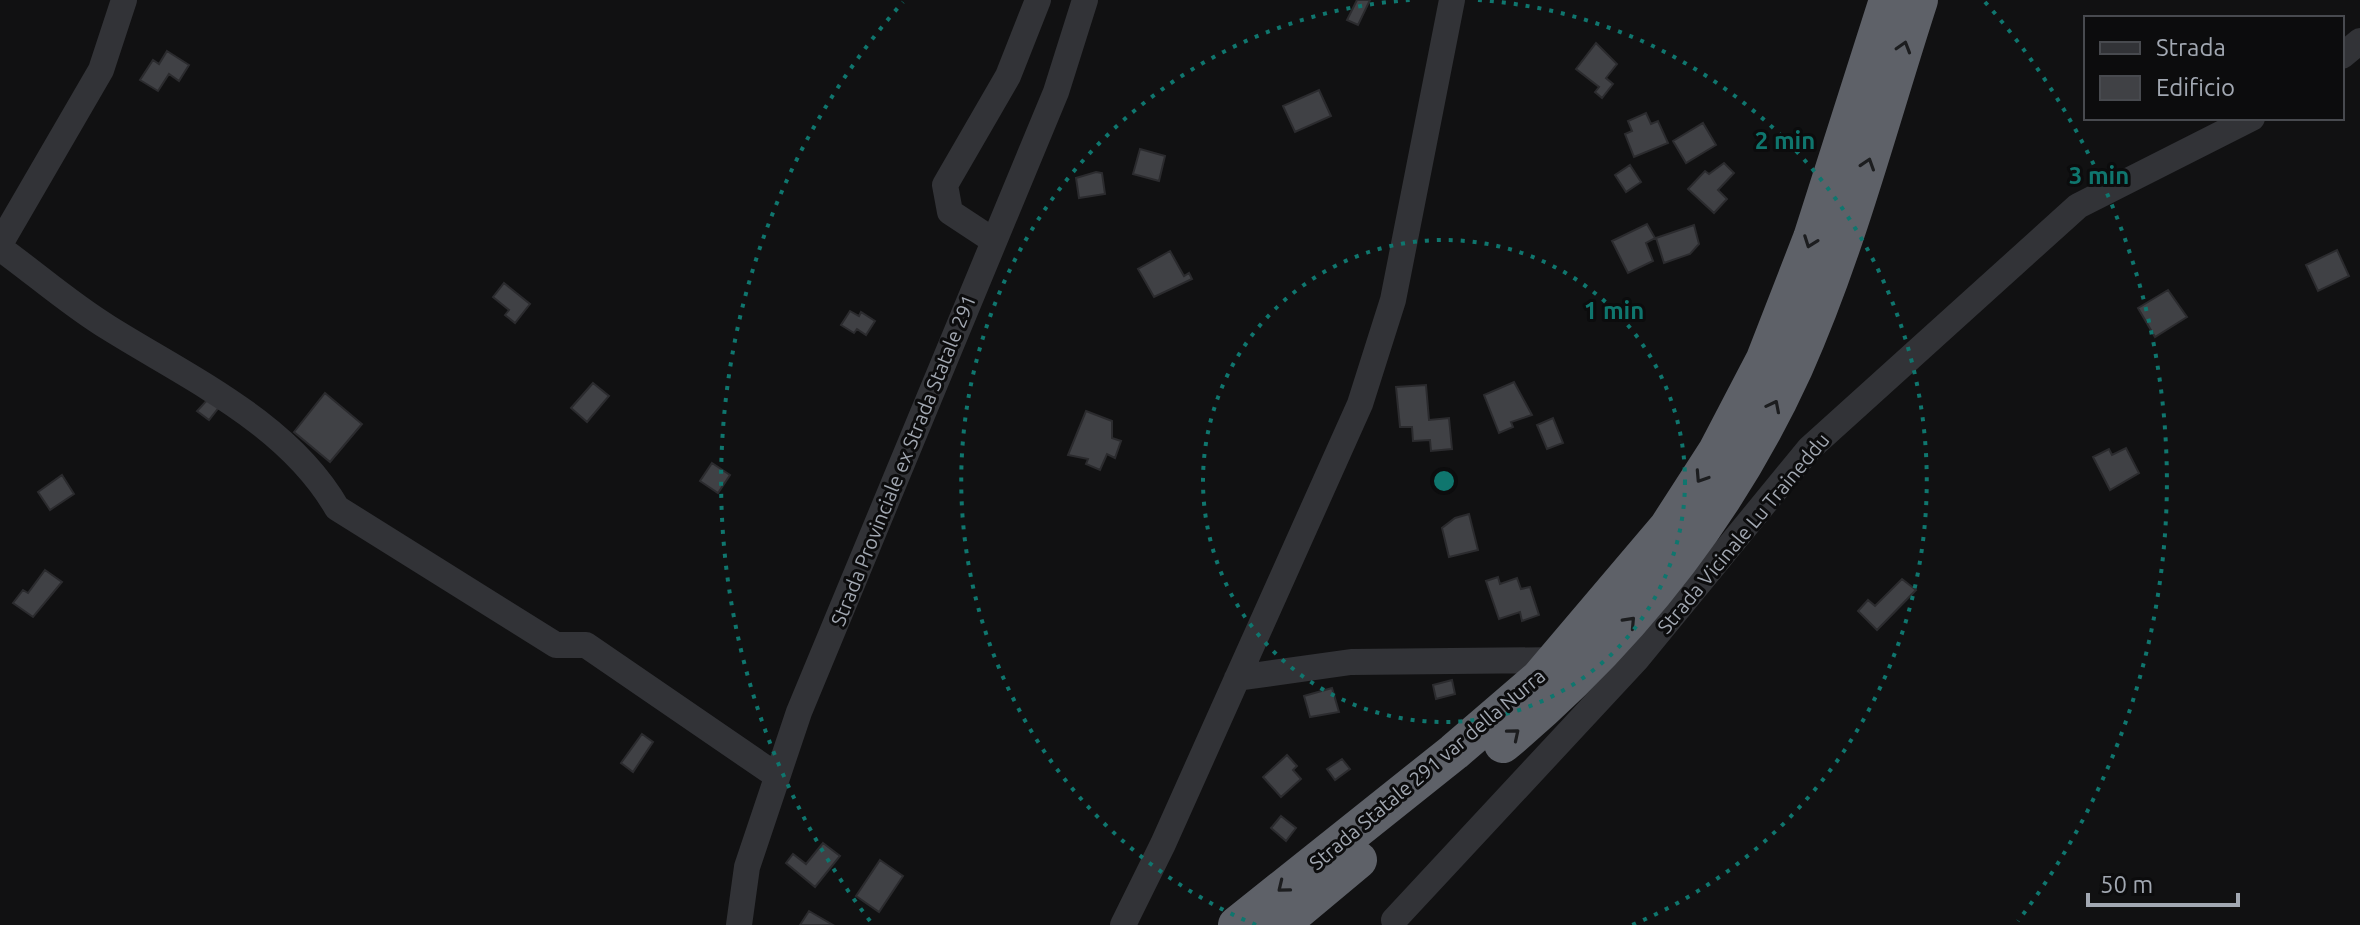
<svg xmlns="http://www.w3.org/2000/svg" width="2360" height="925" font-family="Ubuntu,sans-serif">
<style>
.building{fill:#404145;stroke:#2b2b2e;stroke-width:2}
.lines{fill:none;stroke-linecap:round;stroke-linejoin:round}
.minor{stroke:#323337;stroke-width:26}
.highway{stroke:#5e6168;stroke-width:38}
.oneway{stroke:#1c1d1f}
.ring{fill:none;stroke:#0f766e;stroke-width:4;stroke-dasharray:4 8}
.labels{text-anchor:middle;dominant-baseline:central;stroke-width:6;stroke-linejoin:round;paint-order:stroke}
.street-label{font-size:20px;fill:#a2a8b2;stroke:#0c0c0d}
.centre{fill:#0f766e;stroke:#0c0c0d;stroke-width:4}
.ring-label{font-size:24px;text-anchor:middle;font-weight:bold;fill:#0f766e;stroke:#0c0c0d;stroke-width:6;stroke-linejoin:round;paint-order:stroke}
</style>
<rect width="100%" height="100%" fill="#111112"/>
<!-- building -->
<path class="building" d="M1357 0H1370L1358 25 1347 20Z
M1596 43 1617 64 1606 78 1613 84 1602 98 1595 92 1599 87 1576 69Z
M167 51 189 65 179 81 169 74 158 91 140 80 153 60 159 64Z
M1319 90 1331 116 1295 132 1283 106Z
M1646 113 1651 124 1658 121 1668 143 1634 157 1625 134 1632 131 1628 121Z
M1703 123 1716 145 1686 163 1673 141Z
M1140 149 1165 156 1159 181 1133 174Z
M1724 163 1734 173 1718 190 1727 199 1714 213 1688 189 1705 171 1709 174Z
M1630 165 1641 182 1626 192 1615 175Z
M1096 172 1102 173 1105 194 1079 198 1076 178Z
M1647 224 1655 238 1646 243 1653 261 1628 273 1612 241Z
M1694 225 1699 244 1690 254 1664 263 1656 238Z
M2337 250 2349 276 2318 291 2306 265Z
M1170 251 1184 276 1189 273 1192 279 1154 297 1138 269Z
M504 283 530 304 515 323 505 315 509 310 493 297Z
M2168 290 2187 317 2155 337 2138 308Z
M850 311 859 316 861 312 875 321 866 335 857 329 854 333 841 325Z
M1514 382 1532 415 1511 422 1513 427 1499 433 1484 395Z
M593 383 609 396 587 422 571 408Z
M1426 385 1429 420 1449 418 1452 449 1431 451 1430 440 1413 441 1412 427H1400L1396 387Z
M325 393 362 424 330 462 294 432Z
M209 398 220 406 209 420 197 411Z
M1086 411 1112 421V438L1121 441 1115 458 1107 454 1100 470 1086 464 1088 459 1068 455Z
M1553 418 1563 443 1547 449 1537 425Z
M2126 448 2139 473 2110 490 2093 457 2109 449 2112 455Z
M712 463 730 475 718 493 700 481Z
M62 475 74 494 50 510 38 492Z
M1469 514 1478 550 1449 557 1442 528 1455 518Z
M45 570 62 582 33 617 13 603 23 590 28 593Z
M1498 577 1500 584 1517 578 1521 589 1530 587 1539 615 1522 621 1520 612 1499 619 1486 581Z
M1902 579 1916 590 1877 630 1858 611 1868 600 1875 606Z
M1452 680 1455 694 1436 699 1433 685Z
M1332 688 1339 712 1310 717 1304 696Z
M642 734 653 742 633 772 621 763Z
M1287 755 1297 766 1293 770 1301 779 1281 797 1263 777Z
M1342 759 1350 769 1335 780 1327 769Z
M1281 816 1296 828 1286 841 1271 828Z
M823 843 840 856 815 887 786 863 793 854 806 864Z
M880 860 903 876 879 912 856 896Z
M809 911 833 925H800Z"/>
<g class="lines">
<!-- minor -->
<path class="minor" d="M2342 56 2360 41
M994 241 950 212 945 185 1008 76 1038 0
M0 244 101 70 124 0
M0 248C36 274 71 305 109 328 189 378 288 423 337 508L556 645H586L777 776
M1237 678 1351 662 1565 660
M1394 920 1636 660 1809 449 2078 206 2252 118
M739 925 747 867 799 712 1056 92 1085 0
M1123 925 1163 844 1360 404 1393 300 1452 0"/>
<!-- highway -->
<path class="highway" d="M1503 744C1626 641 1727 515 1794 368 1847 249 1879 123 1919 0
M1237 925 1454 752 1539 679 1668 527 1717 451 1765 359 1812 238 1888 0
M1280 925 1358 860"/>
</g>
<!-- one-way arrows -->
<defs><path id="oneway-chevron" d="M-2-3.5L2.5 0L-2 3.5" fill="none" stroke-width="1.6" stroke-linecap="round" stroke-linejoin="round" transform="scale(2)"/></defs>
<g class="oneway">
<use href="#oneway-chevron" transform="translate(1904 47) rotate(-73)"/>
<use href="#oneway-chevron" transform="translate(1868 164) rotate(-72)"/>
<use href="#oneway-chevron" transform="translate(1810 242) rotate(110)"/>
<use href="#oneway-chevron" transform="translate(1774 406) rotate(-63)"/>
<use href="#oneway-chevron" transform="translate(1701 477) rotate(123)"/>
<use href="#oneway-chevron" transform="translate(1630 622) rotate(-47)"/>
<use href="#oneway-chevron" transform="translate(1514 734) rotate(-40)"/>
<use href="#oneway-chevron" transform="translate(1283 887) rotate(141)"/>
</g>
<!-- distance rings -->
<g class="ring">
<circle cx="1444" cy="481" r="241"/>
<path d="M1256 925A482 482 0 0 1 1410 0M1478 0A482 482 0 0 1 1632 925"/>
<path d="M870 921A723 723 0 0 1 903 2M1985 2A723 723 0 0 1 2018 921"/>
</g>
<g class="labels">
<!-- street labels -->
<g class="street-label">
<text transform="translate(903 460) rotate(-68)">Strada Provinciale ex Strada Statale 291</text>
<text transform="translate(1743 533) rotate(-50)">Strada Vicinale Lu Traineddu</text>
<text transform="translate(1427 769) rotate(-40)">Strada Statale 291 var della Nurra</text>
</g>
</g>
<circle cx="1444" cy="481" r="12" class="centre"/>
<g class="ring-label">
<text x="1785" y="149">2 min</text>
<text x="2099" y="184">3 min</text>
<text x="1614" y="319">1 min</text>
</g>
<!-- legend -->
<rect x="2084" y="16" width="260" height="104" fill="#0c0c0d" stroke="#484a4f" stroke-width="2"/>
<rect x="2100" y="42" width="40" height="12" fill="#323337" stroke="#484a4f" stroke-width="2"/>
<text x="2156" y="56" font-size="24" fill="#a2a8b2">Strada</text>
<rect x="2100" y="76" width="40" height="24" fill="#404145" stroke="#484a4f" stroke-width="2"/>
<text x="2156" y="96" font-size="24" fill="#a2a8b2">Edificio</text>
<!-- scale -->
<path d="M2088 893v12h150v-12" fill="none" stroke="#a2a8b2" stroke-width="4"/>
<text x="2100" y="893" font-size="24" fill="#a2a8b2" stroke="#0c0c0d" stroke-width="6" paint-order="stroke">50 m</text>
</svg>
